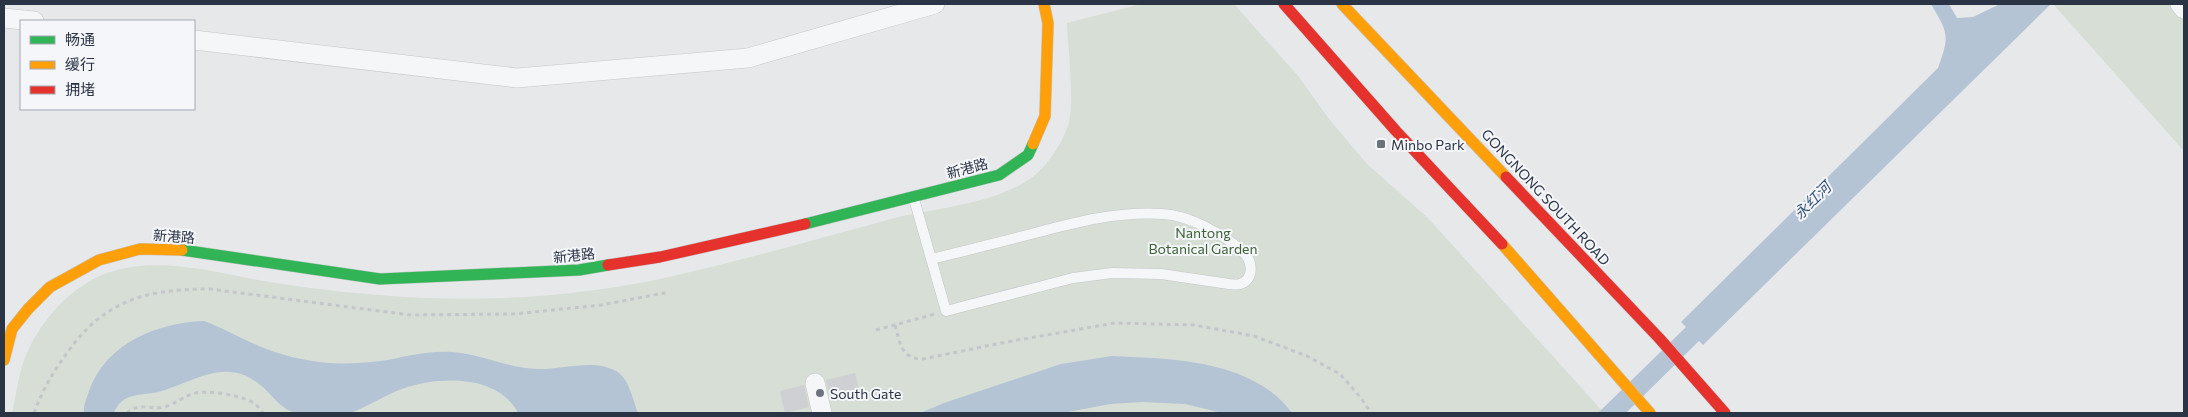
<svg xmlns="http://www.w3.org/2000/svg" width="2188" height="417" font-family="Commissioner,'Noto Sans SC',sans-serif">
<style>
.green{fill:#d6ded6}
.water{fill:#b4c4d5}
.building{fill:#ced0d3}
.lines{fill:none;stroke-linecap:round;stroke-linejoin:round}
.lane-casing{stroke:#c4c6c8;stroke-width:11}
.street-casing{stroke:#c4c6c8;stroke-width:20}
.fast-casing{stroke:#c4c6c8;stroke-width:12}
.slow-casing{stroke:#c4c6c8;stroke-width:12}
.jam-casing{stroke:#c4c6c8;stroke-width:12}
.path{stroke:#c5c6ca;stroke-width:3;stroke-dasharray:4 4;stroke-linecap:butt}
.lane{stroke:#f5f6f7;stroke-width:10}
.street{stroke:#f5f6f7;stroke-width:19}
.fast{stroke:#30b455;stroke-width:11}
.slow{stroke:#ff9f0a;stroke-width:11}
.jam{stroke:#e5322d;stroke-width:11}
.poi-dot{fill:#6c737f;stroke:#f4f6f9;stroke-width:2}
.labels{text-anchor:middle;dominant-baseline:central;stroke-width:4;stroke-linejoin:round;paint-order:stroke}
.poi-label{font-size:14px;fill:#2b3445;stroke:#f4f6f9;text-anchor:start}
.street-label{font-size:14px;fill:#2b3445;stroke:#f4f6f9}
.park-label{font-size:14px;fill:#3f6138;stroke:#f4f6f9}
.water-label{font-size:15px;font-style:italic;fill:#34527a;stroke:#f4f6f9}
</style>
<rect width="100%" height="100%" fill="#e6e8ea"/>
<!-- green -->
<path class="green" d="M1142 4H1234L1299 77 1329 119 1367 164 1428 218 1604 413H12C16 397 18 379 23 363 37 324 70 285 110 272 166 255 221 275 276 283 319 290 362 294 405 297 492 302 584 296 669 277 745 260 820 238 895 218 937 208 1003 203 1036 174 1049 163 1062 143 1068 126 1075 106 1068 47 1067 23Z
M2053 4H2184V151Z"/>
<!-- water -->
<path class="water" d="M1931 4H1949L1957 18 1973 17 2000 4H2051L1703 345 1699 341 1626 413H1598L1686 327 1681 322 1938 68C1950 35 1948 33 1931 4Z
M204 321C223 328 240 338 259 346 280 355 305 361 328 363 346 364 364 363 381 361 405 357 428 350 452 352 481 354 508 368 537 369 562 370 593 358 616 371 629 378 633 400 638 413H518C498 374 438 376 402 389 384 395 368 407 350 413 339 416 309 415 297 413 285 412 275 399 267 391 229 353 198 381 158 392 140 396 122 392 114 413H84C83 405 87 398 89 391 106 343 157 323 204 321Z
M1112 356C1172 359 1252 359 1292 413H1222L1185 404 1142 402 1110 404 1063 413H920L944 403 1061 364Z"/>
<!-- building -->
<path class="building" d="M855 373 860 394 831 401 826 380Z
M804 385 809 407 785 413 780 391Z"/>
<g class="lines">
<defs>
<path id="lane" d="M914 199 946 311 1073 278 1112 273 1161 274 1229 284C1232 284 1237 285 1240 284 1254 280 1253 262 1244 253 1226 235 1188 215 1163 214 1119 211 1076 222 1035 233 1000 242 965 251 931 259"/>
<path id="street" d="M2180 4 2184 9
M4 18 34 21
M194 40 517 78 748 58 935 4
M815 383 822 413"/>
<path id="fast" d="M805 224 999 175 1028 155 1033 144
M182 250 380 279 579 270 608 265"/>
<path id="slow" d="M1342 4 1506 177
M1033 144 1045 116 1048 23 1044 4
M1502 244 1650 413
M4 360 12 329 28 309 50 287 99 260 140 249 182 250"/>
<path id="jam" d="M1284 4 1396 131 1502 244
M1506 177 1659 338 1725 413
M608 265 660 257 805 224"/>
</defs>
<!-- lane casing -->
<use href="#lane" class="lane-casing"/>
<!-- street casing -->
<use href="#street" class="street-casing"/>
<!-- fast casing -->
<use href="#fast" class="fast-casing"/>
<!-- slow casing -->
<use href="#slow" class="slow-casing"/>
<!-- jam casing -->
<use href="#jam" class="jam-casing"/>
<!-- path -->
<path class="path" d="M895 325C900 343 901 359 923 359L1001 343 1115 323 1194 325 1254 336 1307 356 1340 374 1361 398 1371 413
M876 330 935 314
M34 413C42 391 53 372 67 353 105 299 148 289 210 289L410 315 514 314 601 305 669 292
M127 413C138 402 151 410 164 407 174 405 182 397 192 394 206 389 239 395 252 402 257 405 260 409 263 413"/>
<!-- lane -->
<use href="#lane" class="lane"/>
<!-- street -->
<use href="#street" class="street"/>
<!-- fast -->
<use href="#fast" class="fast"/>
<!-- slow -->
<use href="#slow" class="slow"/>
<!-- jam -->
<use href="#jam" class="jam"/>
</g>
<!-- markers -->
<g class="poi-dot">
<rect x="1376" y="139" width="10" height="10" rx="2.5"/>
<circle cx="820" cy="393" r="5"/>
</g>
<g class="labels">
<!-- poi labels -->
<g class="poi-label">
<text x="1391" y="144">Minbo Park</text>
<text x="830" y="393">South Gate</text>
</g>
<!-- street labels -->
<g class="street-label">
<text transform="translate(967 168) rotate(-15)">新港路</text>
<text transform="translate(1546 197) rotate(47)">GONGNONG SOUTH ROAD</text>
<text transform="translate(174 236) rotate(4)">新港路</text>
<text transform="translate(574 255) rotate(-6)">新港路</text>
</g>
<!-- park labels -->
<g class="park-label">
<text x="1203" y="232">Nantong<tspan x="1203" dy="16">Botanical Garden</tspan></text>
</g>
<!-- water labels -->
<g class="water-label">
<text transform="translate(1812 200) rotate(-45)">永红河</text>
</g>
</g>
<!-- border -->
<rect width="2188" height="417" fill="none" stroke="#2b3445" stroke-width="10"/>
<!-- legend -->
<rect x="20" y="20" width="175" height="90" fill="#f4f6f9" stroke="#a4a8b1"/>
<rect x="30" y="36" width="25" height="8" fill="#30b455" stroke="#a4a8b1"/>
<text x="65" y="45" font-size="15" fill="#2b3445">畅通</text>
<rect x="30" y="61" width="25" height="8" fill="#ff9f0a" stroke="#a4a8b1"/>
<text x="65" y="70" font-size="15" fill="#2b3445">缓行</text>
<rect x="30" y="86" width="25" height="8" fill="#e5322d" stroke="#a4a8b1"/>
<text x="65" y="95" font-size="15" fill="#2b3445">拥堵</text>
</svg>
